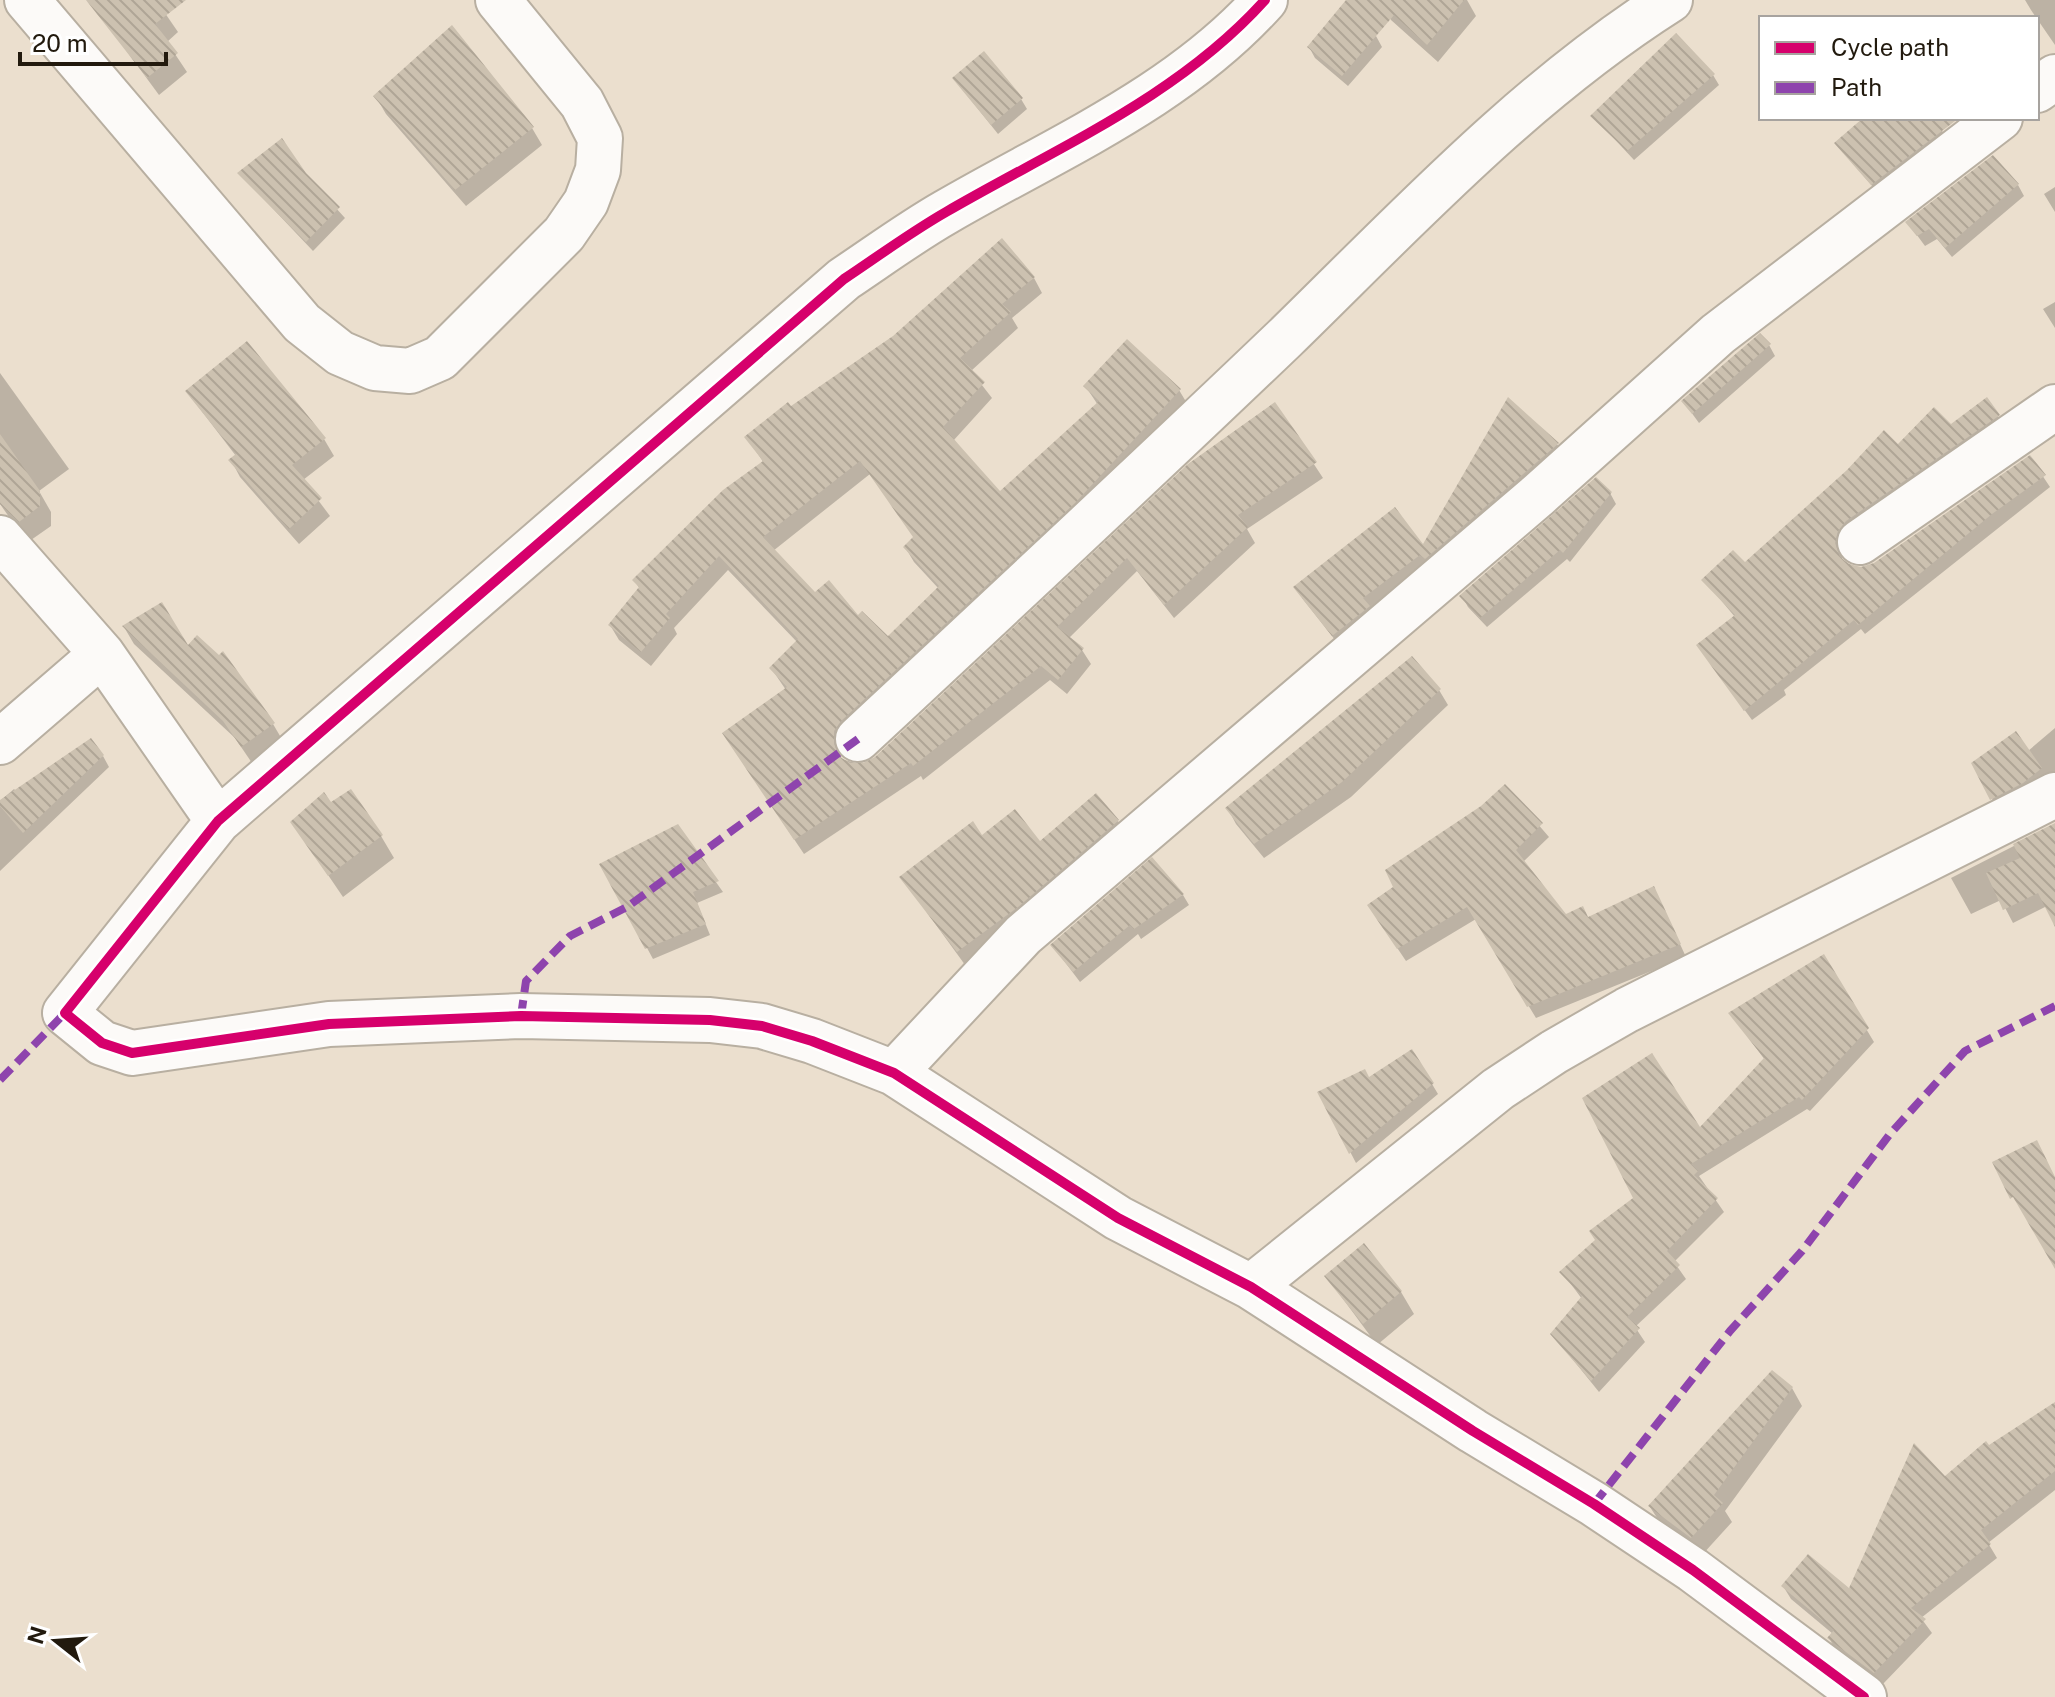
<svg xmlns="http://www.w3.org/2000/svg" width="2055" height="1697" font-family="'Public Sans',sans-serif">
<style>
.shadow{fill:#0003;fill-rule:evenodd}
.building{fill:url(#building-back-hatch);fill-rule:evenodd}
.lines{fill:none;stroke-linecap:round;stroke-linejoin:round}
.street-casing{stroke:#b8afa1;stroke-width:48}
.street{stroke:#fcfaf8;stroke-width:44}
.quiet{stroke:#8e44ad;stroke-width:8;stroke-dasharray:16 8;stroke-linecap:butt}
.cycleway-casing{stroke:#fff;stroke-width:15}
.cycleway{stroke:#d6006c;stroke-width:10}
</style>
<defs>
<pattern id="building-back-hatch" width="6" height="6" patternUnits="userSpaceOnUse" patternTransform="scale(2)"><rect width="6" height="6" fill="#ccc1b0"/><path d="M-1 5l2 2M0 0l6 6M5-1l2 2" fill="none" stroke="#afa596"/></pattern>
</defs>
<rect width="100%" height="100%" fill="#ebdfce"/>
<!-- shadow -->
<path class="shadow" d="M105 0H156L178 32 167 42 187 72 159 95 95 8Z
M1467 0 1476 16 1438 62 1391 20 1380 1Z
M2025 0H2055V45L2031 10Z
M1376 36 1382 47 1348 86 1315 58 1309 47Z
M1713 75 1719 85 1634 160 1594 117Z
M954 79 1021 99 1027 109 998 134Z
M376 97 532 128 542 145 466 206 386 114Z
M1866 118H1932L1949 140 1879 194 1836 144Z
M239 173 305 174 345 218 313 251Z
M2018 185 2024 196 1952 257 1937 239 1925 246 1908 223Z
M2055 187V212L2044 194Z
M1034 278 1042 293 1012 318 1018 328 971 371 992 398 953 441 1000 494 1098 405 1086 387 1179 390 1188 405 842 747 841 759 863 765 876 759 1275 405 1323 478 1247 529 1255 543 1174 618 1137 571 1068 639 1082 650 1091 664 1067 694 1050 680 923 780 921 776 804 854 733 748 786 690 771 668 797 642 728 570 674 628 677 634 651 666 619 640 610 625 640 589 634 580 764 463 747 438 791 409ZM870 474 915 538 905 547 914 562 939 589 888 639 858 618 815 594 773 551Z
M2055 302V328L2043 309Z
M1769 345 1775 356 1699 423 1683 401Z
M0 373 69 469 39 491 51 512V526L31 540 21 534 0 504Z
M187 392 324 439 334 456 303 480 330 516 299 544 240 477 231 460 236 456Z
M1998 416 2004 426 1843 542 1842 561 1861 569 1874 565 2030 457 2050 487 1865 634 1861 629 1784 690 1786 695 1752 720 1705 656 1735 617 1704 580 1745 565 1898 446 1951 427Z
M1557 444 1563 455 1369 609 1374 618 1339 645 1302 598 1423 548Z
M1610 493 1616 504 1570 562 1567 559 1487 627 1468 607 1462 596Z
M124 627 187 648 273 724 283 741 252 763 235 738 134 644Z
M1439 690 1448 705 1351 797 1264 858 1236 824 1228 809Z
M2055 728V788L2000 813 1992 799 2028 751Z
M103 756 109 767 0 871V801L14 789 16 791Z
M1505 786 1549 837 1523 862 1565 917 1588 919 1660 901 1686 957 1536 1018 1476 919 1406 961 1377 918 1395 888Z
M331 805 381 836 394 858 343 897 292 822Z
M1118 821 1128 839 968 969 902 878 981 838 1040 844Z
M2055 825V902L2013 923 2001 900 1971 914 1951 878Z
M677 827 723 892 697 903 710 935 653 959 602 865Z
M1183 895 1189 905 1141 939 1138 934 1080 982 1052 945Z
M1823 957 1874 1042 1810 1111 1807 1109 1699 1176 1724 1212 1674 1262 1686 1279 1635 1327 1645 1342 1599 1392 1553 1335 1582 1299 1562 1272 1597 1241 1765 1060 1731 1014Z
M1432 1084 1438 1094 1356 1163 1319 1092Z
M1326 1276 1401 1292 1414 1314 1377 1345Z
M1792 1388 1802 1406 1725 1511 1732 1522 1702 1555 1661 1524 1650 1507Z
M2055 1405V1490L1988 1543 1997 1558 1921 1618 1932 1633 1882 1685 1836 1651 1829 1638 1833 1634 1791 1599 1783 1586 1849 1591 1945 1479Z"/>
<!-- building -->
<path class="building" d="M86 0H186L155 24 178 53 147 78Z
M1346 0H1464L1427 45 1394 15 1342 76 1307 47Z
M452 25 534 127 455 190 373 96Z
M1676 33 1715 74 1627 151 1590 116Z
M984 51 1023 98 991 125 952 78Z
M1863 118H1959L1871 185 1834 143Z
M282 138 306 173 340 207 306 242 237 173Z
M1993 155 2019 184 1945 248 1929 229 1917 236 1905 222Z
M1002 238 1035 277 1002 304 1011 312 960 358 985 382 943 427 1000 491 1099 401 1083 386 1127 339 1181 389 1075 503 841 721 834 731V744L840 757 850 763H863L875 757 1188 464 1275 402 1317 462 1238 515 1248 527 1164 605 1127 558 1057 627 1084 648 1058 680 1041 666 913 766 911 763 794 840 722 733 787 687 769 668 798 639 719 556 666 614 670 618 641 652 608 625 639 587 632 580 723 490 763 461 744 437 788 402 791 406 893 336ZM860 461 913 537 903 547 939 586 888 636 862 611 858 615 829 580 815 592 763 537Z
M1760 333 1771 344 1692 414 1681 401Z
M247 341 326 438 292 465 322 498 289 529 228 460 236 454 185 391Z
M1508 397 1559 443 1425 559 1420 555 1363 598 1370 606 1332 636 1293 587 1395 507 1423 544Z
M1987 397 2000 415 1846 521 1838 531 1835 543 1840 557 1849 564 1861 567 1874 563 2030 455 2046 475 1992 514 1858 625 1854 620 1744 711 1696 645 1735 615 1701 580 1733 550 1745 562 1847 470 1884 430 1898 444 1934 407 1951 424Z
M0 434 40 491V506L19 522 0 504Z
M1596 477 1612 492 1563 553 1560 550 1480 618 1459 596Z
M162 602 188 645 197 635 219 655 223 651 275 723 241 747 223 721 122 626Z
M1412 656 1441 689 1342 782 1254 844 1225 808Z
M2016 731 2042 768 2023 783 1990 800 1971 763Z
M91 738 104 755 23 833 0 806V800Z
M1505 784 1543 823 1516 850 1566 914 1583 906 1588 917 1654 886 1681 944 1527 1007 1467 907 1397 949 1367 905 1393 887 1385 870 1481 806Z
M351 789 383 835 328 876 290 822 324 792 331 802Z
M1096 793 1119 820 1018 907 957 952 899 877 973 821 982 835 1015 809 1040 841Z
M2055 823V927L2038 893 2003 910 1986 873 2020 858 2013 844Z
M678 824 719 881 693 892 706 924 645 949 599 864Z
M1152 857 1184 894 1134 929 1130 925 1073 972 1050 945Z
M1824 954 1869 1028 1802 1100 1799 1097 1691 1164 1698 1171 1694 1175 1718 1198 1667 1251 1680 1265 1627 1317 1640 1328 1591 1381 1550 1334 1582 1296 1559 1272 1595 1240 1589 1231 1633 1198 1582 1098 1652 1053 1700 1127 1764 1058 1728 1013Z
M1412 1049 1434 1083 1349 1154 1317 1092 1365 1069 1369 1077Z
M2037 1140 2055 1177V1269L2013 1197 2010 1199 1992 1162Z
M1364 1243 1402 1291 1363 1324 1324 1276Z
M1772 1370 1793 1387 1714 1495 1723 1503 1691 1538 1648 1506Z
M2055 1402V1471L1981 1530 1991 1544 1911 1608 1926 1619 1874 1673 1827 1638 1834 1630 1781 1586 1808 1554 1849 1588 1914 1443 1945 1476 1986 1441 1989 1445Z"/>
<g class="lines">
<defs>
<path id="street" d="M27 0 302 323 340 353 375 368 410 371 440 358 564 234 586 202 598 170 600 138 582 103 498 0
M1265 0C1178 97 1056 148 946 212 911 232 877 257 844 279L218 821 65 1013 102 1043 132 1053 329 1024 521 1016 710 1020 762 1026 812 1041 894 1073 1118 1218 1251 1287 1473 1431 1594 1504 1693 1570 1864 1697
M2037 90 2055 77
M0 538 102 654 218 821
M1860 542 2055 407
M858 739C1001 606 1144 473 1285 338 1407 219 1525 92 1670 0
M0 742 102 654
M894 1073 1023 935 1536 497 1718 334 2000 118
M1251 1287 1498 1089 1554 1052 1627 1010 2055 795"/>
</defs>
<!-- street casing -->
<use href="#street" class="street-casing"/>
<!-- street -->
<use href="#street" class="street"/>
<!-- quiet -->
<path class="quiet" d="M521 1016 526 981 570 936 627 907 858 739
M0 1080 65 1013
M1594 1504 1730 1331 1802 1251 1890 1134 1965 1051 2055 1006"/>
<defs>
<path id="cycleway" d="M1265 0C1178 97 1056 148 946 212 911 232 877 257 844 279L218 821 65 1013 102 1043 132 1053 329 1024 521 1016 710 1020 762 1026 812 1041 894 1073 1118 1218 1251 1287 1473 1431 1594 1504 1693 1570 1864 1697"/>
</defs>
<!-- cycleway casing -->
<use href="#cycleway" class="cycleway-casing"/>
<!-- cycleway -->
<use href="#cycleway" class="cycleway"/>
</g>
<!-- legend -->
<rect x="1759" y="16" width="280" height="104" fill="#ffffff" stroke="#a7a39f" stroke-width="2"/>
<rect x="1775" y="42" width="40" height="12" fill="#d6006c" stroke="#a7a39f" stroke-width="2"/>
<text x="1831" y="56" font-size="24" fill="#221a0e">Cycle path</text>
<rect x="1775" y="82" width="40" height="12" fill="#8e44ad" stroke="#a7a39f" stroke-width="2"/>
<text x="1831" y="96" font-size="24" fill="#221a0e">Path</text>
<!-- north arrow -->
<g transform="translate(56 1641) rotate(287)" stroke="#ffffff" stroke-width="6" paint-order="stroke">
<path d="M0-6L14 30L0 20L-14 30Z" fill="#221a0e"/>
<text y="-12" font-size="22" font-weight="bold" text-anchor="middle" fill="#221a0e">N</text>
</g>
<!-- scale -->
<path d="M20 52v12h146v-12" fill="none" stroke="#221a0e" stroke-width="4"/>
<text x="32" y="52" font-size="24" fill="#221a0e" stroke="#ffffff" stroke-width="6" paint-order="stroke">20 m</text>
</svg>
